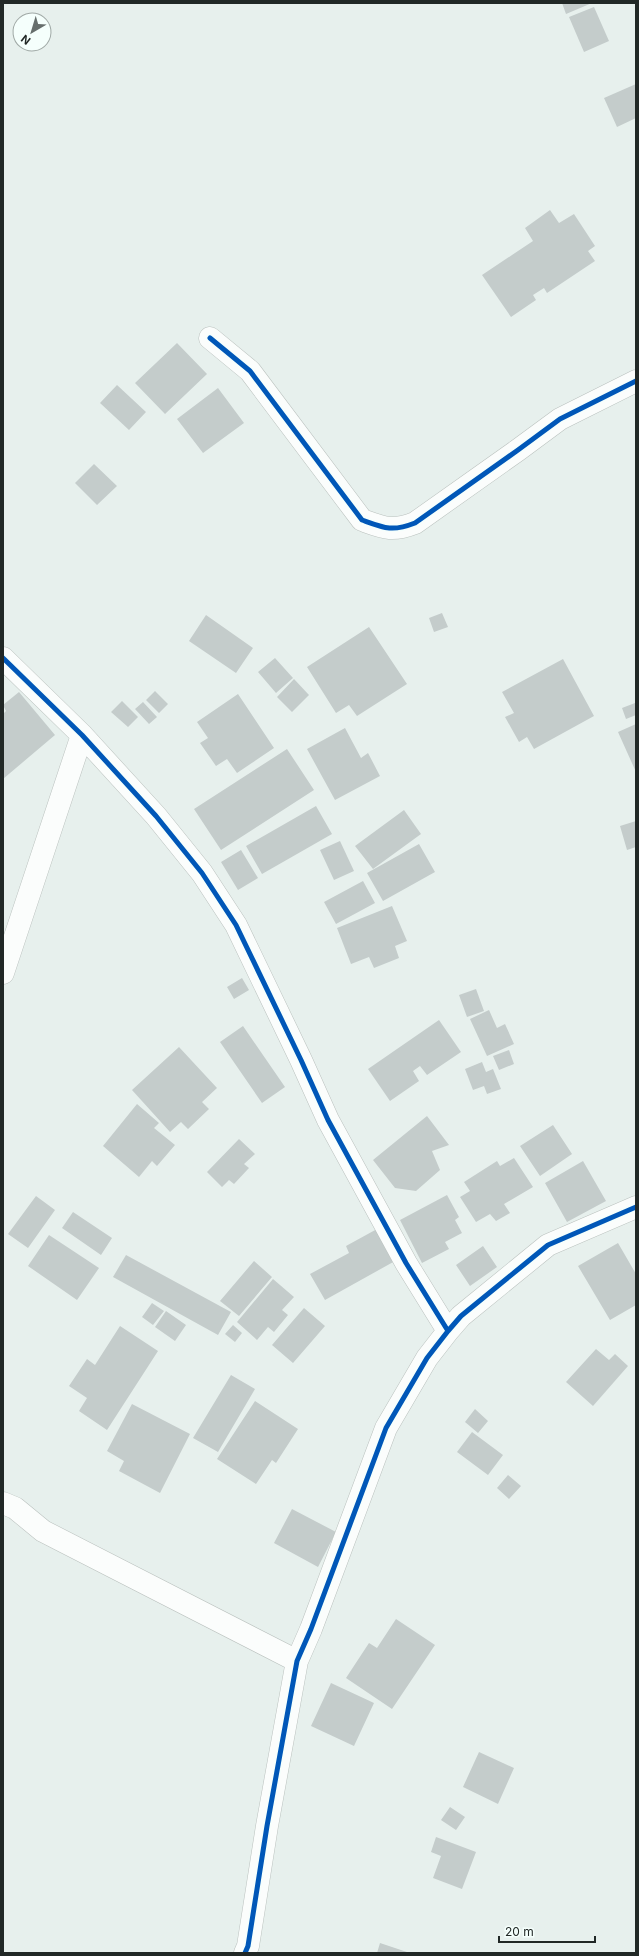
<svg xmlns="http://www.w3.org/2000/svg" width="639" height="1956" font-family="Inter,sans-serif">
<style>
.building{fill:#c4cccb}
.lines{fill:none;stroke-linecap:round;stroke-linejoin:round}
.street-casing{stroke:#bac1be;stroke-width:23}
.street{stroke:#fbfdfc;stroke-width:22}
.cycleway-casing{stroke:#f5fffc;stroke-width:8}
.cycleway{stroke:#0057b8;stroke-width:5}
</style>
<rect width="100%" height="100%" fill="#e7f0ed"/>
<!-- building -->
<path class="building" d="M562 3H592L566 14Z
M594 7 609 41 584 52 569 17Z
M636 84V118L617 127 604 98Z
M550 210 559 223 574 214 595 246 588 251 595 261 547 293 544 288 533 295 536 300 511 317 482 275 533 241 525 228Z
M177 343 207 374 165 414 135 383Z
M117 385 146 412 129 430 100 403Z
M218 388 244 423 203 453 177 419Z
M94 464 117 486 97 505 75 483Z
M442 613 448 627 434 632 429 618Z
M206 615 253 648 236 673 189 641Z
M369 627 407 684 357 716 349 705 336 713 307 667Z
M275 658 293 678 276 693 258 672Z
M563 659 594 716 534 749 527 737 519 742 505 717 514 713 502 692Z
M294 679 309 695 292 712 277 697Z
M155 691 168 704 159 713 146 700Z
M19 692 55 735 3 779V714L6 711 3 705Z
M238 694 274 748 237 773 227 759 216 766 200 743 208 738 197 722Z
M122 701 138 717 128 727 111 712Z
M143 702 157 717 149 724 135 709Z
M635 703 636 715 626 719 622 708Z
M636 724V772L618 732Z
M345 728 361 758 368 753 380 776 335 800 307 749Z
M287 749 314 790 221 850 194 809Z
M316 806 332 834 262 874 246 846Z
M404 810 421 834 373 869 355 846Z
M636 821V847L627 850 620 826Z
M340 841 354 871 334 880 320 850Z
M419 844 435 872 383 901 367 873Z
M241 850 258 878 238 890 221 862Z
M363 881 375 903 336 924 324 902Z
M392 906 407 941 395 946 399 958 374 968 369 957 351 964 337 928Z
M242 978 249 990 234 999 227 987Z
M476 989 484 1011 467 1017 459 995Z
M489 1010 497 1028 505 1024 514 1044 487 1056 470 1019Z
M439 1020 461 1052 427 1075 420 1066 413 1071 419 1081 390 1101 368 1069Z
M243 1026 285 1087 262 1103 220 1042Z
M179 1047 217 1088 202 1102 209 1109 188 1129 181 1122 170 1132 132 1090Z
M509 1050 514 1064 499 1070 493 1056Z
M482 1062 486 1072 493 1069 501 1089 487 1094 484 1086 473 1090 465 1069Z
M137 1104 159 1123 154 1128 175 1145 157 1166 152 1161 139 1177 103 1146Z
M427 1116 449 1145 432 1151 440 1170 416 1191 395 1188 373 1160Z
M553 1125 572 1154 540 1176 520 1146Z
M239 1139 255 1154 244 1164 249 1168 234 1184 229 1180 222 1187 207 1172Z
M514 1158 533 1187 504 1204 510 1213 496 1221 490 1214 476 1222 460 1197 470 1191 464 1182 497 1161 500 1166Z
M583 1161 606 1201 567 1222 545 1183Z
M447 1195 459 1217 455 1220 462 1233 445 1242 449 1249 422 1263 400 1220Z
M36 1196 55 1210 28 1248 8 1234Z
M73 1212 112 1238 101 1255 62 1228Z
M377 1229 395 1261 325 1300 310 1274 349 1253 346 1246Z
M49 1235 99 1268 77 1300 28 1266Z
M618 1243 636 1274V1305L610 1320 578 1266Z
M483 1246 497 1267 470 1286 456 1265Z
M126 1255 231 1312 218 1335 113 1277Z
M254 1261 272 1277 239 1316 220 1301Z
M273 1279 294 1297 282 1310 288 1315 274 1332 268 1327 257 1340 237 1322Z
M152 1303 164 1311 153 1325 142 1317Z
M304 1308 325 1326 293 1363 272 1345Z
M166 1311 186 1325 175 1341 155 1327Z
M233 1325 242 1333 235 1342 225 1334Z
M120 1326 158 1351 107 1430 79 1411 87 1398 69 1386 87 1359 95 1365Z
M596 1349 609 1360 615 1354 628 1366 593 1406 566 1382Z
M231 1375 255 1389 218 1452 193 1438Z
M255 1401 298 1429 276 1463 272 1460 256 1484 217 1459Z
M132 1404 190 1434 160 1493 119 1471 124 1461 107 1451Z
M475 1409 488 1421 478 1433 465 1422Z
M472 1432 503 1455 488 1475 457 1452Z
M508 1475 521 1486 509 1499 497 1488Z
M292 1509 336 1532 318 1567 274 1543Z
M396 1619 435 1645 392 1709 346 1678 369 1643 377 1648Z
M331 1683 374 1703 354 1746 311 1726Z
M479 1752 514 1768 498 1804 463 1787Z
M450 1807 465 1817 456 1830 441 1820Z
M436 1837 476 1852 462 1889 433 1878 441 1856 431 1852Z
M380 1943 410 1953H377Z"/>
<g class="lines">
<defs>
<path id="street" d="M210 338 250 371 362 520C384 528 392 532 415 523L518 450 560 419 636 381
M3 658 82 735 156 816 202 873 236 925 301 1060 328 1120 406 1263 448 1331
M3 973 82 735
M3 1503 15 1508 43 1531 297 1661
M245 1953 248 1946 267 1826 297 1661 311 1629 386 1428 427 1358 448 1331 461 1316 548 1245 636 1207"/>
</defs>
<!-- street casing -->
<use href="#street" class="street-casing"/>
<!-- street -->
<use href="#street" class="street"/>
<defs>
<path id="cycleway" d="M210 338 250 371 362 520C384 528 392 532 415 523L518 450 560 419 636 381
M3 658 82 735 156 816 202 873 236 925 301 1060 328 1120 406 1263 448 1331
M245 1953 248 1946 267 1826 297 1661 311 1629 386 1428 427 1358 448 1331 461 1316 548 1245 636 1207"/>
</defs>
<!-- cycleway casing -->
<use href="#cycleway" class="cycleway-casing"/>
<!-- cycleway -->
<use href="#cycleway" class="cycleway"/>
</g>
<!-- border -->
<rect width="639" height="1956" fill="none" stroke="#212826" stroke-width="8"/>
<!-- north arrow -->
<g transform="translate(32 32) rotate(218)"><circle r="19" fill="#f5fffc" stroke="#a0a9a6"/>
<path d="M0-3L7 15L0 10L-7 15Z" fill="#666e6c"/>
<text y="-6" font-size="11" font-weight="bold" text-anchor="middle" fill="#212826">N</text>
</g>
<!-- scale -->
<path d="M499 1936v6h96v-6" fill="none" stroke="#212826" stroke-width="2"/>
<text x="505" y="1936" font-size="12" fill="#212826" stroke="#f5fffc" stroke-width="3" paint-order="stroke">20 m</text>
</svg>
